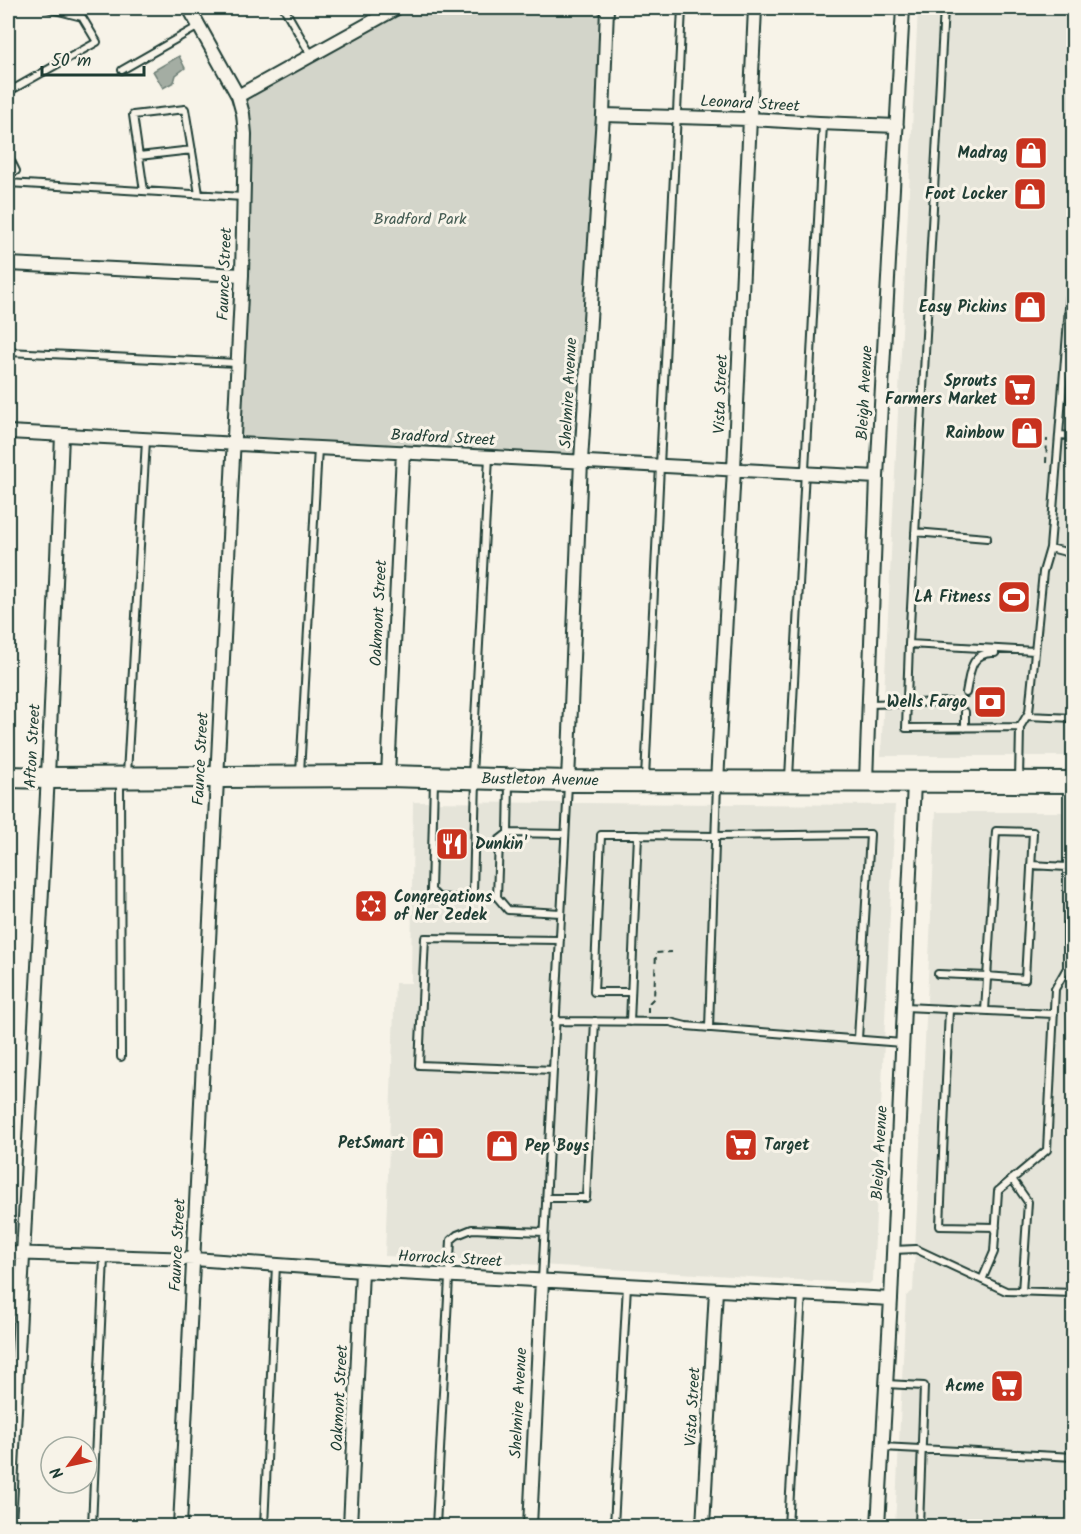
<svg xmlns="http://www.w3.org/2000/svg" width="1081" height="1534" font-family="Kalam,sans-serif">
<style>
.built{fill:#e5e4d9}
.green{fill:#d3d5ca;stroke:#79897f;stroke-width:1.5}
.water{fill:#a4ada3;stroke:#6f8077;stroke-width:1.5}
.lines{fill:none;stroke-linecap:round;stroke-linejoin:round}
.lane-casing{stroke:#1f3d34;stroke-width:10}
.street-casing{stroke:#1f3d34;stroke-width:16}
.primary-casing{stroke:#1f3d34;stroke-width:24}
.path{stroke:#1f3d34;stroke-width:2;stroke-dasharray:6 4.5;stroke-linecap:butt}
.lane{stroke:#f7f3e8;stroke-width:6}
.street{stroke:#f7f3e8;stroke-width:12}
.primary{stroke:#f7f3e8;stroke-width:20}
.labels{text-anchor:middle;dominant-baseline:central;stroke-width:6;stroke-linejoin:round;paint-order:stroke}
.street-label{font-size:16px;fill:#1f3d34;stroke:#f7f3e8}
.poi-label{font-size:16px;font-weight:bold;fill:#1f3d34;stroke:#f7f3e8;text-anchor:end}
.park-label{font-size:16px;fill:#435b52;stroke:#f7f3e8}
</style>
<rect width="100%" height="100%" fill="#f7f3e8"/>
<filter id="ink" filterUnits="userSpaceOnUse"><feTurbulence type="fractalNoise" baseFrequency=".0167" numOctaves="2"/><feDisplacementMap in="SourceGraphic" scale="12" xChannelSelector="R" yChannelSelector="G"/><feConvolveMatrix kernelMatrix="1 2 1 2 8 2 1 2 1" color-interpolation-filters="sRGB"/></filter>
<g filter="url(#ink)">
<!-- built -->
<path class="built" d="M918 8H1073V756H881Z
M413 802 895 805 873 1280 869 1284 385 1256 395 983H411Z
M936 812H1073V1526H895L906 1296 913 1291Z"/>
<!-- green -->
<path class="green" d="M397 8H607L581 461 234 444 242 275 238 96Z"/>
<!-- water -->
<path class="water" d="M179 56 185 68 176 75 174 82 163 88 153 71Z"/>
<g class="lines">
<defs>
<path id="lane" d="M284 8 311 55
M944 8 909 644 1035 651
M122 70 199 26
M8 92 97 42 82 17 47 8
M8 155 16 171
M139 156 192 150
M8 183 243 197
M144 191 133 115 185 109 199 194
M1074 221 1071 282 1059 435 1074 436
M8 352 237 363
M915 532 987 538
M1050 548 1059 435
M909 644 906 728 1020 727
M966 693C970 673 970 651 995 653
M869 704 950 702
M1027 716 1074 718
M965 728V712
M300 773 318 448
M127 774 146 440
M472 775 489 457
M645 778 682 8
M789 778 823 124
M1019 780 1020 727 1029 712 1043 572 1050 548 1074 554
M120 781 121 1057
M434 781 431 890 438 897 467 899 473 891 476 780
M509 783 508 833 565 834
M508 833 499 840 497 897 508 910 561 913
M638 835 715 836 870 834 858 1039
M1031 865 1067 867
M938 974 987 976 1025 979 1033 832 996 831 985 1011
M905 1007 1054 1014
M949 1009 940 1226 996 1227
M555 1021 670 1022 686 1026 902 1043
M630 1022 638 835H601L594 992H631
M709 1028 717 783
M553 1070 419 1065 425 938 560 940
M1012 1179 1028 1202 1022 1292
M546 1198H586L595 1021
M893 1250 916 1249 1006 1291 1074 1293
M542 1280 568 784
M982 1280 994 1252 998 1191 1047 1150 1055 989 1067 968V785
M886 1384 924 1386 919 1526
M882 1447 1074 1457
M92 1526 104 1257
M264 1526 276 1265
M436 1526 451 1240 457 1235 472 1229 544 1232
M614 1526 627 1285
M788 1526 802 1294"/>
<path id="street" d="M238 96 397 8
M603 115 749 119 819 123 897 126
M8 264 242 275
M8 432 877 477
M388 776 403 452
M568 781 581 461 603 115 607 8
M866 781 877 477 903 8
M717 782 734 469 755 8
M8 1253 194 1259 362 1271 891 1299
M9 1526 49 755 62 435
M180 1526 242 275 245 134 243 114 238 96 189 8
M350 1526 362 1271
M530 1526 542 1280
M703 1526 716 1290
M878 1526 891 1299 914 782"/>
<path id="primary" d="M8 777 48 778 388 776 568 781 1074 782"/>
</defs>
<!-- lane casing -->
<use href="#lane" class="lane-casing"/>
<!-- street casing -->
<use href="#street" class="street-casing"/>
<!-- primary casing -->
<use href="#primary" class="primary-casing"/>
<!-- path -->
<path class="path" d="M1070 126 1074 75
M1046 463 1047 439
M648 1013V1004L654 998 656 953 672 952"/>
<!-- lane -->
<use href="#lane" class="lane"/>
<!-- street -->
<use href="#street" class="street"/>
<!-- primary -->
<use href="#primary" class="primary"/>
</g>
</g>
<!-- icons -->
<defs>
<symbol id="shop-square" viewBox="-11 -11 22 22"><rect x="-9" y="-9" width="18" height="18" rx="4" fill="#c8321e" stroke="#f7f3e8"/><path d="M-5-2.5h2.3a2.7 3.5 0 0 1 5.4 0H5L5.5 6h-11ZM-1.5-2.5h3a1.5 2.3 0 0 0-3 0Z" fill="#fff"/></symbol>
<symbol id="supermarket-square" viewBox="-11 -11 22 22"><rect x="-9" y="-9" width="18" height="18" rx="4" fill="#c8321e" stroke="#f7f3e8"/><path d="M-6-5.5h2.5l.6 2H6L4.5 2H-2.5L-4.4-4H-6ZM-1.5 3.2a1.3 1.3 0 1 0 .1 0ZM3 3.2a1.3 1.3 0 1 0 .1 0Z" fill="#fff"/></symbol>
<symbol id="stadium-square" viewBox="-11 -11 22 22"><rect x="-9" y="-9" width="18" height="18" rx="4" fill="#c8321e" stroke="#f7f3e8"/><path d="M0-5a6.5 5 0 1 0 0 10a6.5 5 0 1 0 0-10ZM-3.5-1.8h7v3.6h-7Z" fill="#fff"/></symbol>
<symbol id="bank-square" viewBox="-11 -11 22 22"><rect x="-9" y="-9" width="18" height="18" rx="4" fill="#c8321e" stroke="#f7f3e8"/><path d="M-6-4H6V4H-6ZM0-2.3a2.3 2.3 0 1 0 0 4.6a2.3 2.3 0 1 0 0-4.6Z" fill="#fff"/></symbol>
<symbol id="restaurant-square" viewBox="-11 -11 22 22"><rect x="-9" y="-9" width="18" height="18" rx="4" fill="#c8321e" stroke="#f7f3e8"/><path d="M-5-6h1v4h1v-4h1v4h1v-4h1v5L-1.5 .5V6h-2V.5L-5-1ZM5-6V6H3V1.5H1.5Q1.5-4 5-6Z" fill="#fff"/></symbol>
<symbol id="synagogue-square" viewBox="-11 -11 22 22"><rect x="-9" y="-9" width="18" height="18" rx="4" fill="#c8321e" stroke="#f7f3e8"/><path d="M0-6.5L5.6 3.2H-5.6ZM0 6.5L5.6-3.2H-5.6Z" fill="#fff"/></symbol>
</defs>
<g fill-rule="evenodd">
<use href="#shop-square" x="1012" y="134" width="38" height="38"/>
<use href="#shop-square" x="1011" y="175" width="38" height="38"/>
<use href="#shop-square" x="1011" y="288" width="38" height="38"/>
<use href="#supermarket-square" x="1001" y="371" width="38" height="38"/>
<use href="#shop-square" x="1008" y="414" width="38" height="38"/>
<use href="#stadium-square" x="995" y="578" width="38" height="38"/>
<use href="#bank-square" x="971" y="683" width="38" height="38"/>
<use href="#restaurant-square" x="433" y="825" width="38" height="38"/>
<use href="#synagogue-square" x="352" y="887" width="38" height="38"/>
<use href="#shop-square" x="409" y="1124" width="38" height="38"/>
<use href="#supermarket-square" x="722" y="1126" width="38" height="38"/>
<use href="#shop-square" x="483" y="1127" width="38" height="38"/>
<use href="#supermarket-square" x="988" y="1367" width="38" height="38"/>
</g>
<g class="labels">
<!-- street labels -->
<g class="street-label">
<text transform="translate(750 104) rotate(3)">Leonard Street</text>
<text transform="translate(225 274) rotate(-88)">Faunce Street</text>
<text transform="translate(569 393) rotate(-87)">Shelmire Avenue</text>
<text transform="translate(865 393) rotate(-87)">Bleigh Avenue</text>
<text transform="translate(721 394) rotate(-88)">Vista Street</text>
<text transform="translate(443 438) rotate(3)">Bradford Street</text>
<text transform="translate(379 613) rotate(-87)">Oakmont Street</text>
<text transform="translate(33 746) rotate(-87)">Afton Street</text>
<text transform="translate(201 759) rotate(-87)">Faunce Street</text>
<text transform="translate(540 780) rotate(1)">Bustleton Avenue</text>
<text transform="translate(880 1153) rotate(-87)">Bleigh Avenue</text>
<text transform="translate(178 1245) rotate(-87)">Faunce Street</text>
<text transform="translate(450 1259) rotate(3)">Horrocks Street</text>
<text transform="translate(340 1398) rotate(-87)">Oakmont Street</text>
<text transform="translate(519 1403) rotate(-87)">Shelmire Avenue</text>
<text transform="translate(693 1407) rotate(-87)">Vista Street</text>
</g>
<!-- poi labels -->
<g class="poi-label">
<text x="1008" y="153">Madrag</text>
<text x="1007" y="194">Foot Locker</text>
<text x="1007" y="307">Easy Pickins</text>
<text x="997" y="381">Sprouts<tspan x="997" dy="18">Farmers Market</tspan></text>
<text x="1004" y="433">Rainbow</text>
<text x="991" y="597">LA Fitness</text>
<text x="967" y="702">Wells Fargo</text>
<text x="475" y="844" text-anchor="start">Dunkin'</text>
<text x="394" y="897" text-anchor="start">Congregations<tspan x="394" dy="18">of Ner Zedek</tspan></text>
<text x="405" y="1143">PetSmart</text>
<text x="764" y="1145" text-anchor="start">Target</text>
<text x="525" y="1146" text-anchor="start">Pep Boys</text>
<text x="984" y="1386">Acme</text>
</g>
<!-- park labels -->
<g class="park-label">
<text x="420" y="219">Bradford Park</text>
</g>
</g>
<!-- margin -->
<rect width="1081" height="1534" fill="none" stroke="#f7f3e8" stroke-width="30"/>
<rect x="15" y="15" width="1051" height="1504" fill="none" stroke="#1f3d34" stroke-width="2" filter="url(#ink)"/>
<!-- north arrow -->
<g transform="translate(69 1465) rotate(237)"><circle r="28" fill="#f7f3e8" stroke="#a1aaa0" stroke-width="1.5"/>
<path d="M0-4.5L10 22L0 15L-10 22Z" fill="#c8321e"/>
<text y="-9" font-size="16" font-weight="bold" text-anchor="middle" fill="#1f3d34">N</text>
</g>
<!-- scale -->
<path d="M42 66v9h102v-9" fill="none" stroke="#1f3d34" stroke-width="3"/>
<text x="51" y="66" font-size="18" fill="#1f3d34" stroke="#f7f3e8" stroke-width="4.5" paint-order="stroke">50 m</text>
</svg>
